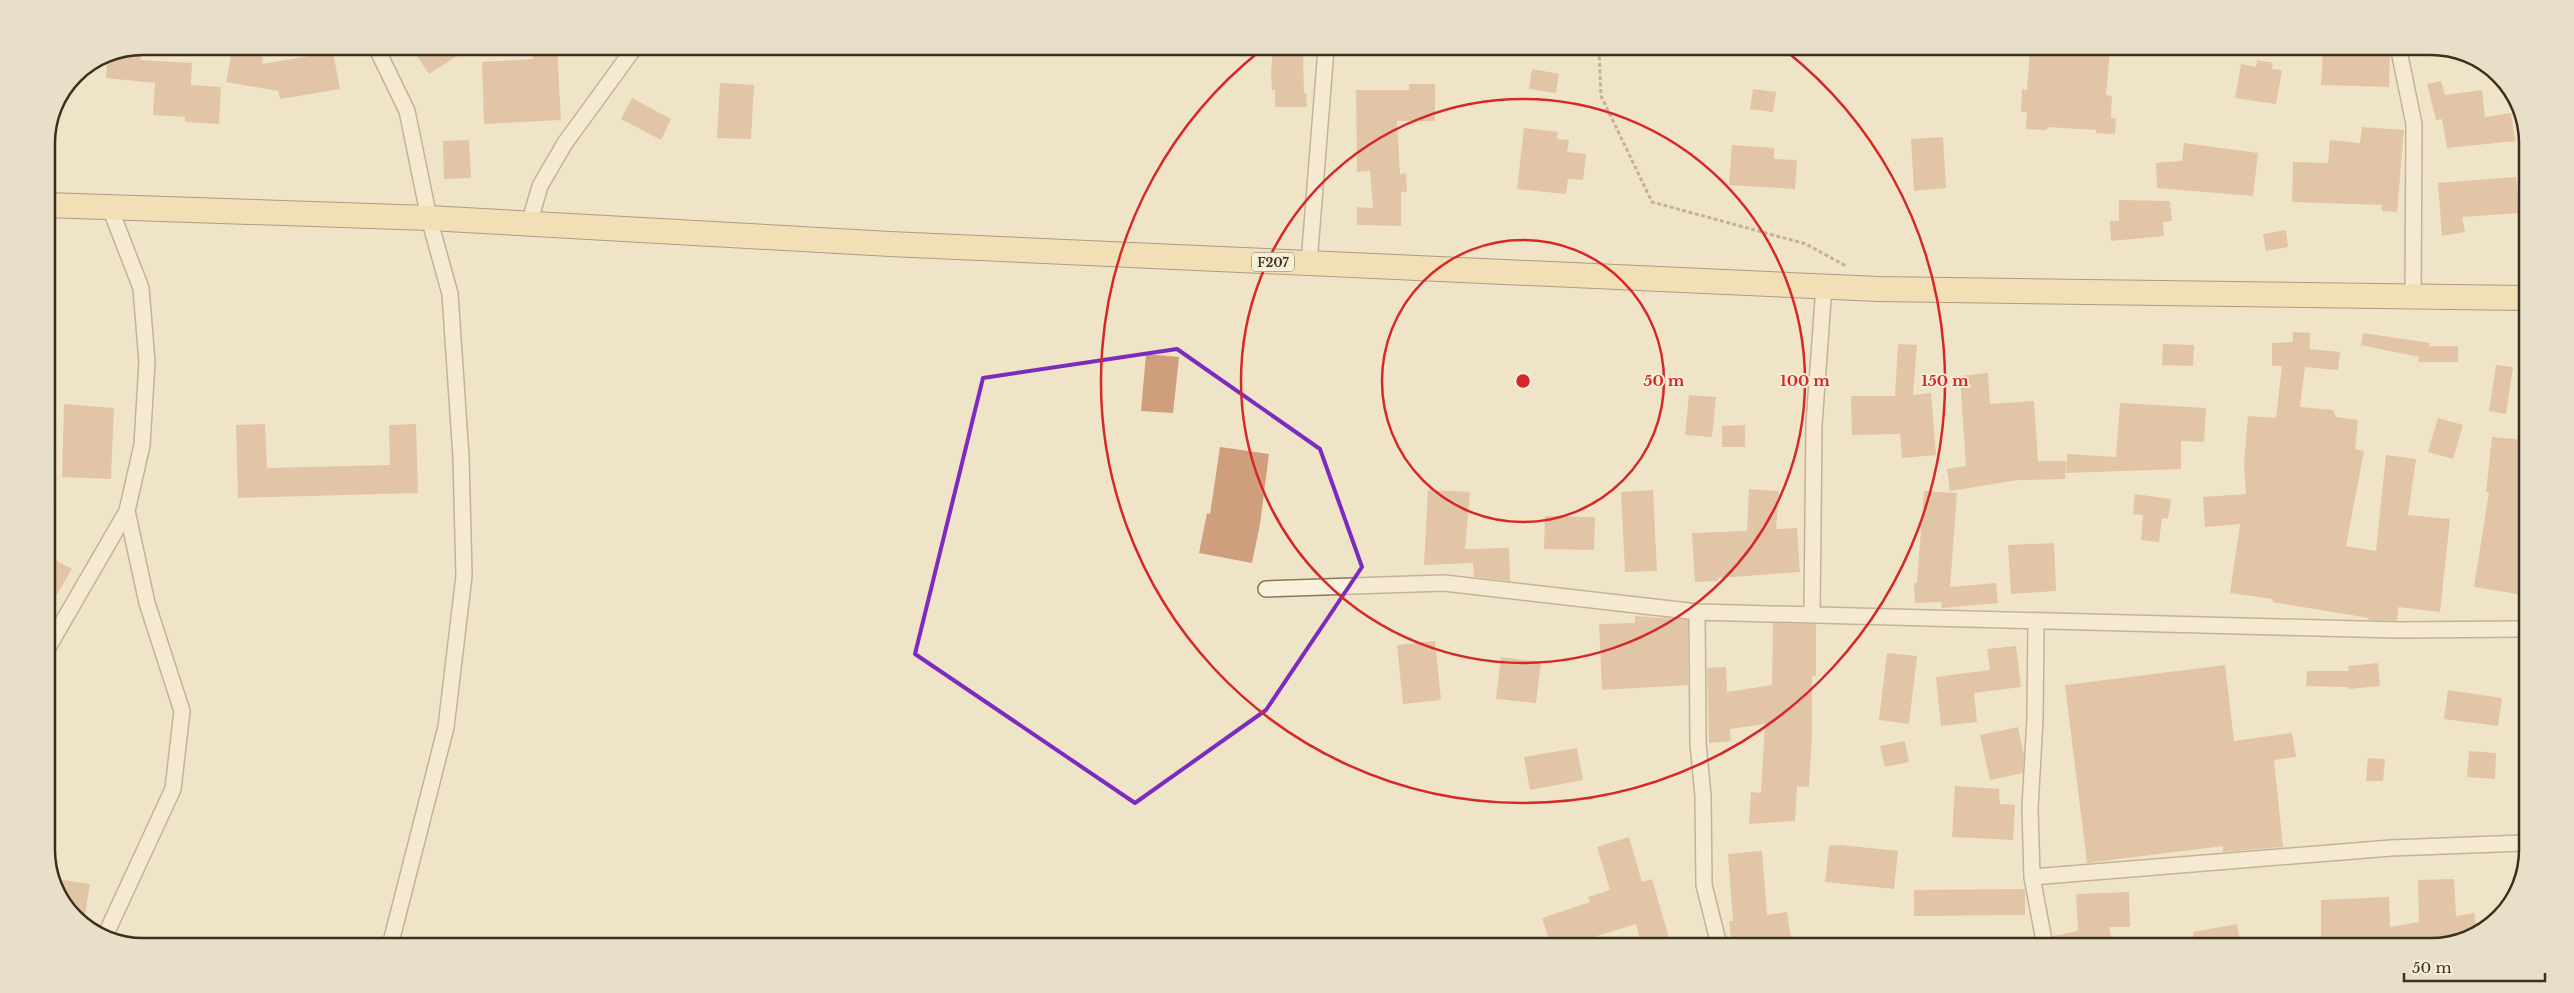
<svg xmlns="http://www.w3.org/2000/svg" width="2574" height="993" font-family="'Libre Baskerville',serif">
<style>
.building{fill:#cf9f7d}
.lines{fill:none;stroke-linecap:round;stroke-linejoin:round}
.minor-casing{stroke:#8d765c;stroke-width:18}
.primary-casing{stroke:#5b4430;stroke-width:26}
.path{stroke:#8d765c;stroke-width:3;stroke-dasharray:4 2.5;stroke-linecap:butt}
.minor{stroke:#faf1dc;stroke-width:15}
.primary{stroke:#f3d9a0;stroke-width:24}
.marked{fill:none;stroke:#7b2cbf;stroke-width:4;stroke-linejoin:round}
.ring{fill:none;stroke:#d62828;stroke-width:2.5}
.labels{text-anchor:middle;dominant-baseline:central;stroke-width:4;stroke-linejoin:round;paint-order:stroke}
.shield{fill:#f7eed8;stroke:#756857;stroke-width:1}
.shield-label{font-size:12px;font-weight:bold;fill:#3d2e20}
.rim{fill:none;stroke:#3d2e20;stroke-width:2.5}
.centre{fill:#d62828;stroke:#f7eed8;stroke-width:2.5}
.ring-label{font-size:15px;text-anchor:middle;font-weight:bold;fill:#d62828;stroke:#f7eed8;stroke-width:4;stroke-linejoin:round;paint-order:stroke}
</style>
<rect width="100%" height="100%" fill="#f0e4c8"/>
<!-- building -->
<path class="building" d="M411 47H471L429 74Z
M533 47H557L561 120 484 124 482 62 533 59Z
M1273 49H1303L1304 93H1306L1307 107H1275V90H1272L1271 73Z
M232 51 263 57 262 64 333 52 340 89 280 99 278 91 226 82Z
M2030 51H2110L2106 95 2112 96 2111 118H2116L2115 134 2096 133V130L2047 127V130L2026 129 2027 112H2021L2022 89 2027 90Z
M2323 51H2390L2389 87 2321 85Z
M115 52 141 55V60L192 63 191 85 221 87 219 124 185 122V117L153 115 155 83 106 78 108 53Z
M2257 60 2273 63 2272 69 2282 70 2276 104 2235 98 2241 64 2256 67Z
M1532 69 1559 74 1556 93 1529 89Z
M2441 81 2445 95 2482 90 2485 117 2511 113 2515 141 2447 148 2442 119 2436 120 2427 84Z
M720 83 754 85 751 139 717 138Z
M1409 84H1435V121H1397L1400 174 1406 173 1407 192H1401V226L1357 225V207L1373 208 1370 171 1357 172 1356 90H1409Z
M1753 89 1776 92 1773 112 1750 109Z
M632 98 671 119 661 140 621 119Z
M2362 127 2404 130 2397 212 2382 211V205L2292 202 2293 162 2328 163 2330 140 2360 143Z
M1524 128 1558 132 1557 139 1569 140 1567 152 1586 154 1583 180 1568 179 1566 194 1517 189Z
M1943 137 1946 188 1914 191 1911 139Z
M469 140 471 178 444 179 443 141Z
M2184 143 2258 153 2253 196 2157 188 2156 163 2182 161Z
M1732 145 1774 148V159L1797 160 1795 189 1729 185Z
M2516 177 2519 213 2462 217 2465 232 2442 236 2438 183Z
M2119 200 2170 201 2172 221 2163 222 2164 236 2111 241 2110 221H2119Z
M2286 230 2288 247 2266 251 2263 234Z
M2293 332 2310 333V349L2340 352 2338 370 2305 367 2300 407 2333 410 2336 417 2358 420 2355 449 2364 451 2346 546 2376 551 2386 455 2416 459 2408 515 2450 519 2440 612 2398 607 2397 621 2368 620 2369 618 2273 602V599L2230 593 2240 524 2205 527 2203 497 2246 494 2244 464 2248 416 2276 418 2282 366H2272V343L2293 342Z
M2363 333 2430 343 2429 346H2458V362H2418L2419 357 2361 345Z
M1898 344 1917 345 1913 395 1931 393 1936 455 1902 458 1900 434 1852 435 1851 396H1895Z
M2163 344 2194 345 2193 366 2162 365Z
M1146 354 1179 357 1173 413 1141 411Z
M2496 365 2513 367 2506 414 2489 411Z
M1988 373 1990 404 2034 401 2038 461H2066L2065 479 2018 480 1950 491 1947 469 1966 466 1960 376Z
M1689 395 1716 397 1712 437 1685 435Z
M2120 403 2206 408 2204 442 2181 441V469L2066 473 2067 454 2116 457Z
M64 404 114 408 111 479 62 477Z
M2438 418 2463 425 2453 459 2428 452Z
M265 424 267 468 390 465 389 425 416 424 418 493 238 498 236 425Z
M1745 425V447H1722V426Z
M2492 437 2525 440 2524 595 2474 587 2489 492H2486Z
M1220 447 1269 454 1260 524 1252 563 1199 553 1207 513 1210 514Z
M1749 489 1779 491 1776 529 1797 528 1800 572 1718 578V581L1695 582 1692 533 1747 531Z
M1428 490 1470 492 1465 549 1509 548 1510 581 1474 577 1473 563 1424 565Z
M1653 490 1657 571 1625 572 1621 492Z
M1924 491 1957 493 1950 587 1996 583 1998 603 1942 608 1941 602 1915 603 1914 583H1917Z
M2135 494 2171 499 2168 519 2162 518 2159 542 2141 540 2143 515 2133 514Z
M1545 516 1595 517 1594 550 1544 549Z
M2054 543 2056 591 2011 594 2008 545Z
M46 555 72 569 46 613Z
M1635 616 1688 620V685L1602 690 1599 624 1635 623Z
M1773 623 1816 624V676H1812V735L1809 787 1797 786 1795 821 1749 824 1751 792 1761 793 1765 724 1730 729 1731 741 1709 743 1707 668 1726 667 1727 692 1772 685Z
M1435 641 1441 700 1403 704 1397 645Z
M2016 646 2021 687 1974 693 1977 722 1941 726 1936 677 1990 670 1987 649Z
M1887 653 1917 656 1909 724 1879 720Z
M1501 657 1541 662 1536 703 1496 699Z
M2378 663 2380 686 2349 689 2348 687 2306 686 2307 671H2349L2348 666Z
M2225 665 2234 741 2292 733 2296 757 2274 760 2283 847 2223 852V846L2087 863 2065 685Z
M2448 690 2502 698 2498 726 2444 719Z
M2018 727 2024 755 2023 773 1990 780 1980 735Z
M1905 741 1909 762 1885 767 1880 746Z
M1577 748 1583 780 1530 790 1524 757Z
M2469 751 2496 753 2495 779 2467 777Z
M2368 758 2385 759 2383 781H2366Z
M1955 786 1999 789 2000 804 2015 805 2013 840 1952 837Z
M1629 837 1642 882 1652 879 1671 945H1642L1636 924 1584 940 1586 945H1551L1542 918 1590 902 1588 897 1610 890 1597 847Z
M1841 845 1898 851 1894 889 1825 882 1829 846Z
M1762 851 1767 915 1787 912 1792 945H1732L1729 921H1733L1728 854Z
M55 879 90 884 84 921 66 909Z
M2454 879 2456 916 2474 913 2477 931 2431 947 2321 946V900L2389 897 2390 927 2419 922 2418 880Z
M2025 889V915L1914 916V890Z
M2129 892 2130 927H2109L2113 946H2054L2053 936 2078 931 2076 894Z
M2237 924 2241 946H2195L2193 932Z"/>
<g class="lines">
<defs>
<path id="minor" d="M376 47 407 111 429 218 450 294 461 457 464 576 446 727 391 942
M2399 51 2414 124 2413 297
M529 224 540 186 565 143 635 47
M1309 263 1326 49
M1266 589 1444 583 1697 612 2398 630 2524 629
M1697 612 1698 743 1703 796 1704 885 1719 945
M1812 613 1814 424 1824 286
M2036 621 2035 719 2030 808 2032 877 2045 946
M46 651 127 511
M2032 877 2391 848 2523 843
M105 936 173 789 182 711 147 603 127 511 142 445 147 362 141 288 110 208"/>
<path id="primary" d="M46 205 429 218 890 244 1879 289 2526 298"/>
</defs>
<!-- minor casing -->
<use href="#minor" class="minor-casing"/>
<!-- primary casing -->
<use href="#primary" class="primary-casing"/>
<!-- path -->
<path class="path" d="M1599 50 1601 96 1652 202 1806 244 1846 266"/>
<!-- minor -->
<use href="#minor" class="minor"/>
<!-- primary -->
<use href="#primary" class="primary"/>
</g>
<!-- marked area -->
<path d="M0 0H2574V993H0ZM1177 349 1320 449 1362 567 1266 710 1135 803 915 654 983 378Z" fill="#f0e4c8" fill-opacity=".55" fill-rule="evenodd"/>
<path class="marked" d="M1177 349 1320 449 1362 567 1266 710 1135 803 915 654 983 378Z"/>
<!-- distance rings -->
<g class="ring">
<circle cx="1523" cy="381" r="141"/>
<circle cx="1523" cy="381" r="282"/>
<path d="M1786 51A422 422 0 1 1 1260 51"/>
</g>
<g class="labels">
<!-- shield labels -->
<rect class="shield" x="1252" y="252.5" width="42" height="19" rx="4"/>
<g class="shield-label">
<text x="1273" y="262">F207</text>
</g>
</g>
<!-- crop -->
<path d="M0 0H2574V993H0ZM143 55H2431A88 88 0 0 1 2519 143V850A88 88 0 0 1 2431 938H143A88 88 0 0 1 55 850V143A88 88 0 0 1 143 55Z" fill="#e8dfc9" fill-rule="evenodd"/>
<path class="rim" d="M143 55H2431A88 88 0 0 1 2519 143V850A88 88 0 0 1 2431 938H143A88 88 0 0 1 55 850V143A88 88 0 0 1 143 55Z"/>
<circle cx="1523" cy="381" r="8" class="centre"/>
<g class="ring-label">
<text x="1664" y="386">50 m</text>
<text x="1805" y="386">100 m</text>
<text x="1945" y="386">150 m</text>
</g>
<!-- scale -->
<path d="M2404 973v8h141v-8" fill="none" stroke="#3d2e20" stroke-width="2.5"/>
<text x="2412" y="973" font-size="15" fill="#3d2e20" stroke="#f7eed8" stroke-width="4" paint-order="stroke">50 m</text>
</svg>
